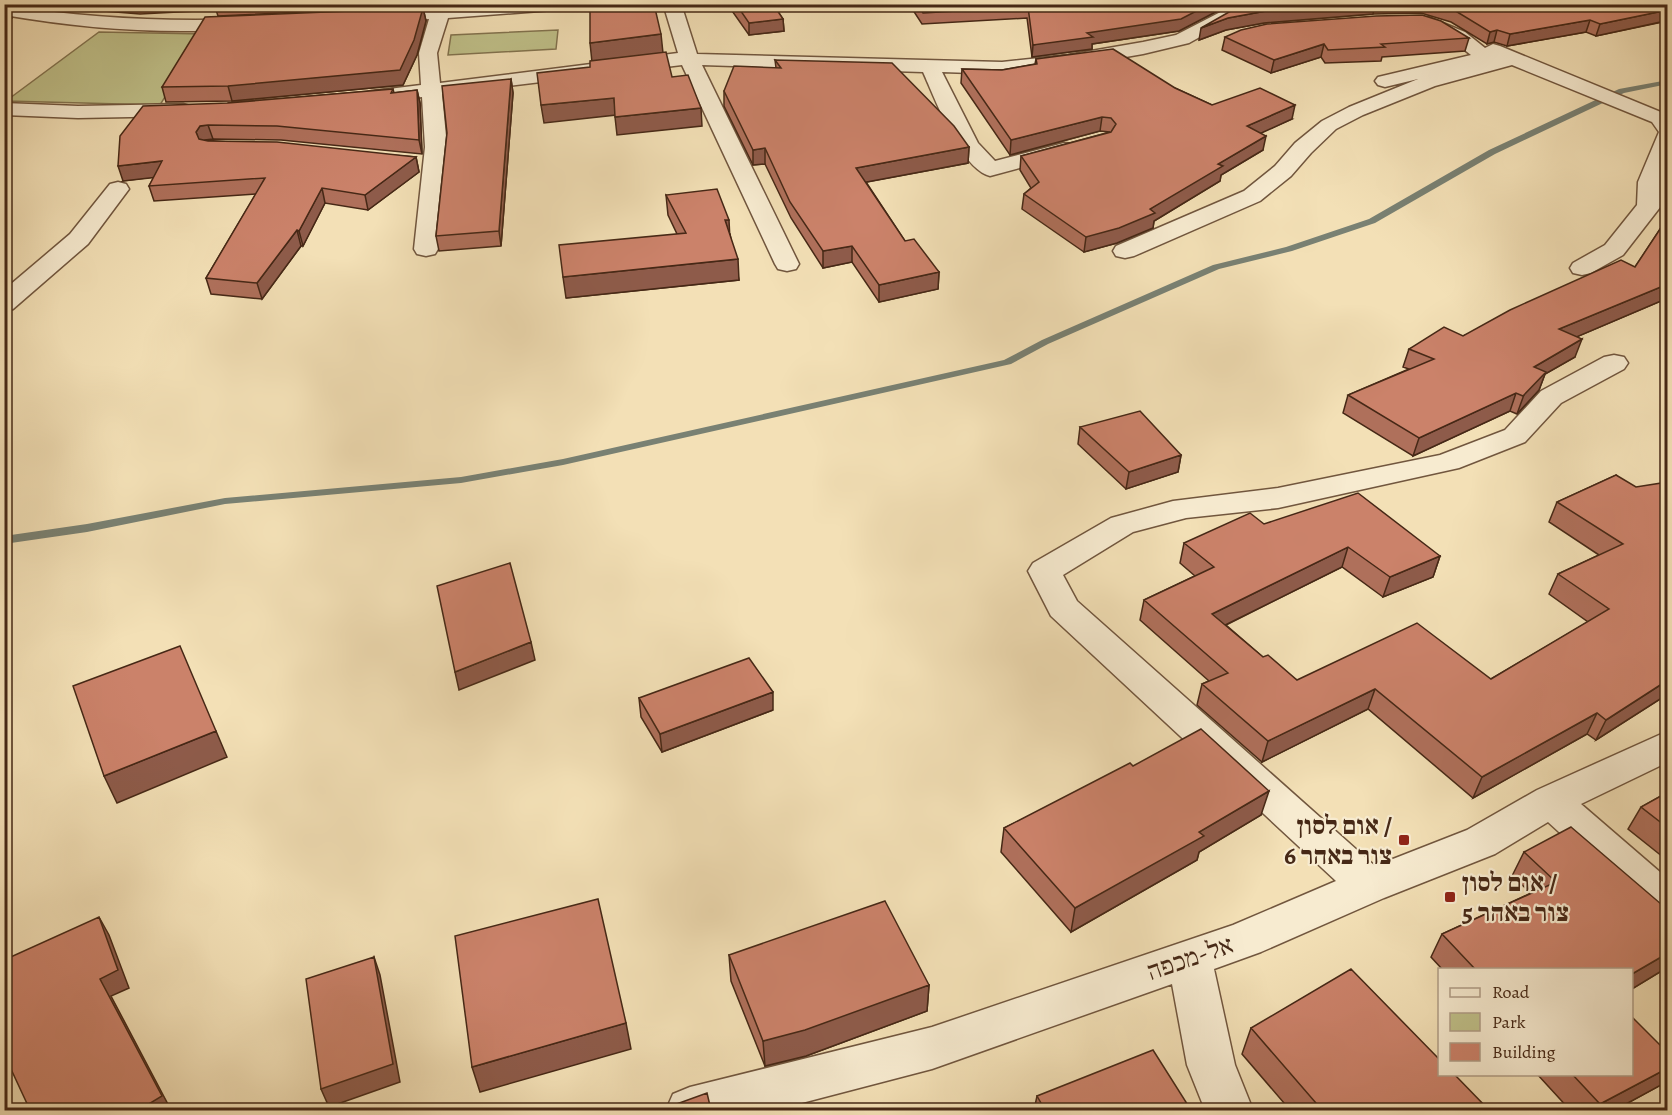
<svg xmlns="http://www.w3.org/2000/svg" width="1672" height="1115" font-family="Alegreya,'Frank Ruhl Libre',serif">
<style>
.green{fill:#c0c18a;stroke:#837450;stroke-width:1.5}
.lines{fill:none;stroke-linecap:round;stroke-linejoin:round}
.stream{fill:#798173;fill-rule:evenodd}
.minor-casing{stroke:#71563e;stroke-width:3}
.minor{fill:#f7ebd0;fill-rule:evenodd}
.wall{fill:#af705b;stroke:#462816;stroke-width:1.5}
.shaded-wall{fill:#8e5b4a;stroke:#462816;stroke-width:1.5}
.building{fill:#cb826a;stroke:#462816;stroke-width:1.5}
.poi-dot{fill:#8f2418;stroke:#f7ebd0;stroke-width:2}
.labels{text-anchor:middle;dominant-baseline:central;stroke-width:4.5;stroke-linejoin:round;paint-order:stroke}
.near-poi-label{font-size:26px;font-weight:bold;fill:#462816;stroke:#f7ebd0;text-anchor:end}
.near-street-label{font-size:26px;fill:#462816;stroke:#f7ebd0}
</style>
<rect width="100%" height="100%" fill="#f3e0b6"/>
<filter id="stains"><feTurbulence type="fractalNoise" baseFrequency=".00333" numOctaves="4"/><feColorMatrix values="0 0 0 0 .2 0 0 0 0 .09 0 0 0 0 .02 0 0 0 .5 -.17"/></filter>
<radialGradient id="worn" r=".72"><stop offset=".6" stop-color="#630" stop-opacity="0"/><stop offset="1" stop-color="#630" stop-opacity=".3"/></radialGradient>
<!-- green -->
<path class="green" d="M558 30 556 49 448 55 451 35Z
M99 32 204 34 160 105 6 101Z"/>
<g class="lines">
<!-- stream -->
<path class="stream" d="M1668 80V84L1624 93 1495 154 1375 223 1292 251 1219 269 1048 344 1011 364 563 465 461 483 225 504 87 532 4 544V536L87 524 225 498 461 477 563 459 1004 360 1042 340 1213 265 1286 247 1369 219 1489 150 1619 89Z"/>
<defs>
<path id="minor" d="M434 4H452L451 7 574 4 566 9 448 18 437 53 440 83 678 53 665 10 667 4H685L683 10 697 54 1002 62 1068 55 1143 42 1176 35 1236 4H1259L1189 43 1143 54 1068 67 1002 74 942 72 978 143 995 161 1064 143 1072 144 1075 149 1072 154 990 176C960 168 935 98 923 72L702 65 799 264 796 269 787 271 778 269 775 264 682 65 442 94 447 147 438 249 435 254 426 256 417 254 414 249 425 147 422 97 372 103 365 101 362 97 365 93 372 91 421 85 419 53 429 19 380 22 374 21 371 17 374 13 433 8Z
M4 5C85 18 164 22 245 19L251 20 254 24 251 28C234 32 214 31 196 31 132 32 68 26 4 15Z
M1428 17 1465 32 1485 48 1493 44 1500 46 1668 115V163L1660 182 1661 206 1623 255 1591 273 1582 275 1573 273 1570 268 1573 263 1605 245 1637 205 1638 182 1659 132 1652 122 1512 65 1435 86 1363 115 1336 129 1311 153 1291 176 1260 201 1134 256 1125 258 1116 256 1113 251 1116 246 1244 191 1275 166 1295 143 1322 121 1349 107 1418 79 1385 87 1378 85 1375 81 1378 77 1471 55 1452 40 1422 26 1419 22 1422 18Z
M4 103 78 106 183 104 190 106 193 110 190 114 183 116 78 118 4 115Z
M118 182 126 184 129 189 88 244 13 309 4 312V290L70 234 110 184Z
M1614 355 1624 357 1628 363 1624 369 1561 403 1525 442 1459 468 1278 508 1186 518 1133 532 1063 575 1077 601 1375 866 1467 830 1537 790 1668 731V762L1581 804 1668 879V923L1653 918 1548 822 1495 854 1384 898 1261 952 1214 969 1235 1065 1253 1110H1205L1187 1065 1172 984 932 1069 775 1110H666L673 1094 690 1087 932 1027 1233 925 1336 881 1051 616 1028 571 1033 563 1111 518 1173 501 1278 488 1440 455 1505 430 1541 391 1604 357Z"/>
</defs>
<!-- minor casing -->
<use href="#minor" class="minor-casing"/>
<!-- minor -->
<use href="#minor" class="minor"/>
</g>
<!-- wall -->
<path class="wall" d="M18 4H432L431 6 218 16 216 10 140 14Z
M730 4H773L783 19 784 31 749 35 730 8Z
M909 4H1231L1179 31 1092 44V49L1032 57 1027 18 922 24Z
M1243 4H1668V21L1596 36 1586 32 1507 46 1494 42 1487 44 1451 22 1421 13 1373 14 1264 23 1226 30 1199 40Z
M423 8 426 21 417 55 403 85 232 101 166 102 162 87Z
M1225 37 1469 38 1465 51 1382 57 1381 61 1325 63 1321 57 1271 73 1222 50Z
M1036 59 1175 88 1212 105 1292 119 1260 133 1263 150 1221 175 1220 181 1154 221 1153 228 1117 243 1084 252 1022 209 1024 194 1031 188 1020 170 1021 156 1110 132 1100 131 1010 155 961 83 962 69 1002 70 1035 64Z
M775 60 969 147 968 163 866 182 905 241 939 272 938 289 879 302 852 262 823 268 791 218 765 164 753 165 724 106V91L776 68Z
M511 79 513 93 501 246 439 251 436 236 447 133Z
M393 89 394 93 417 90 420 103 422 154 281 140 213 139 204 140 416 157 419 172 368 210 325 203 303 246H301L262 299 211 294 206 278 256 194 154 201 149 186 154 177 123 181 228 103Z
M666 195 730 234 739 280 566 298 677 234 668 215Z
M1668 217V298L1576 337 1575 357 1545 374 1539 390 1517 414 1510 411 1413 456 1343 413 1348 395 1409 369 1403 367 1409 349 1463 336 1635 267Z
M1080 427 1181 455 1178 472 1126 489 1078 444Z
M1616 475 1668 694 1596 740 1587 734 1473 798 1368 709 1262 762 1197 705 1202 684 1209 681 1140 620 1144 600 1195 576 1180 563 1184 543 1264 524 1440 556 1433 577 1383 597 1342 567 1226 625 1263 657 1297 680 1491 679 1588 622 1549 594 1558 574 1599 555 1549 522 1557 502Z
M639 698 773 710 662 752 641 717Z
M1133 766 1261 815 1199 852 1197 860 1071 932 1001 852 1004 828Z
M1668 792V861L1628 829 1641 807Z
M1524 852 1668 910V967L1632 989V969H1442L1431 957 1442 934 1531 893 1512 876Z
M729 955 929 985 927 1011 806 1056 765 1066 731 981Z
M1251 1028 1485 1106 1483 1110H1290L1242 1054Z
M1668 1053V1076L1661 1085 1615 1110H1570L1537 1074H1632Z
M1037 1096 1191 1110H1034Z"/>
<!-- shaded-wall -->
<path class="shaded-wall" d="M1210 4H1231L1179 31 1092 44V49L1032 57 1033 45Z
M1348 4H1375L1373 14 1264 23 1226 30 1199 40 1201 28 1228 18 1266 11Z
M8 6 12 18 4 22V8Z
M423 8 426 21 417 55 403 85 232 101 228 86Z
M1668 10V13L1665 21 1596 36 1600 24Z
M783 19 784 31 749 35V23Z
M1590 20 1586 32 1507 46 1510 34Z
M1497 30 1494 42 1487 44 1490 32Z
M661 34 663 53 592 62 590 43Z
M1324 44 1321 57 1271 73 1274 60Z
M511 79 513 93 501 246 499 231Z
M417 90 420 103 422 154 419 140Z
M614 98 616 115 544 123 541 105Z
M1295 105 1292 119 1244 141 1247 126Z
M701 108 702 126 617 135 615 117Z
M1102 117 1100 131 1010 155 1011 140Z
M208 125 213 139 205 140 200 146 196 132 200 126Z
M1266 136 1263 150 1221 175 1220 181 1154 221 1153 228 1117 243 1084 252 1086 237 1150 209 1218 164Z
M969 147 968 163 856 184V168Z
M765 148V164L753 165V150Z
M416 157 419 172 368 210 365 195Z
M162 161 167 176 123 181 118 166Z
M322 188 325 203 303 246 299 231Z
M725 220H729L730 240Z
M297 230 301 246 262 299 257 283Z
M852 246V262L823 268V251Z
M738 259 739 280 566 298 563 277Z
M939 272 938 289 879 302V285Z
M1668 284V298L1553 347 1559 329Z
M1582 339 1575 357 1545 374 1539 390 1517 414 1534 367Z
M1516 393 1510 411 1413 456 1419 438Z
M1181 455 1178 472 1126 489 1129 472Z
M1348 547 1342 567 1207 634 1212 614Z
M1440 556 1433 577 1383 597 1390 577Z
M531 642 535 660 459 690 455 672Z
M1668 680V694L1596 740 1606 720Z
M1375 689 1368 709 1262 762 1268 741Z
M773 692V710L662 752 660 734Z
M1597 713 1587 734 1473 798 1482 777Z
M216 731 227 757 117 803 104 776Z
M1269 791 1261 815 1199 852 1197 860 1071 932 1075 908 1199 832Z
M99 917 109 935 129 988 111 996 171 1110H139L100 979Z
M1668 953V967L1632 989V974Z
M374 957 380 975 400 1082 329 1107 321 1089Z
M929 985 927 1011 806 1056 765 1066 763 1041Z
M626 1023 631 1049 480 1092 472 1067Z
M1668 1068V1076L1661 1085 1615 1110H1596L1600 1104Z"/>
<!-- building -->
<path class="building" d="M590 4H654L661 34 590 43Z
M736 4H773L783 19 749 23Z
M917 4H1210L1181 19 1087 33 1093 37 1033 45 1028 7 923 13Z
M1243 4H1348L1266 11 1228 18 1201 28Z
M1435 4H1668V10L1600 24 1590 20 1510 34 1497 30 1490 32 1454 10Z
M423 8 414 40 400 70 228 86 162 87 205 17Z
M1422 15 1441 21 1469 38 1381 44 1385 47 1328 50 1324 44 1274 60 1225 37 1241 30 1267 24 1376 16Z
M1113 49 1175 88 1212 105 1260 88 1295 105 1247 126 1266 136 1218 164 1223 166 1150 209 1155 213 1119 228 1086 237 1024 194 1039 182 1021 156 1111 132 1116 124 1111 118 1102 117 1011 140 962 69 1002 70 1037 64 1036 59Z
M666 52 672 77 688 75 701 108 615 117 614 98 541 105 537 73 590 67V61Z
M775 60 892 63 954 126 969 147 856 168 905 241 914 239 939 272 879 285 852 246 823 251 790 202 765 148 753 150 724 91 734 66 781 68Z
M511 79 499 231 436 236 447 133 442 86Z
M393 89 391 93 417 90 419 140 277 126 208 125 200 126 196 132 199 139 208 141 277 142 416 157 365 195 322 188 299 231 297 230 257 283 206 278 265 178 149 186 162 161 118 166 120 136 143 106 228 103Z
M717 189 729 220H725L738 259 563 277 559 245 686 233 666 195Z
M1668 217V284L1559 329 1582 339 1534 367 1546 372 1523 396 1516 393 1419 438 1348 395 1434 359 1409 349 1444 327 1463 336 1510 310 1621 260 1635 267Z
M1140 411 1181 455 1129 472 1080 427Z
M1616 475 1636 487 1668 482V680L1606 720 1597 713 1482 777 1375 689 1268 741 1202 684 1228 673 1144 600 1214 567 1184 543 1250 513 1264 524 1358 493 1440 556 1390 577 1348 547 1212 614 1263 657 1268 655 1297 680 1417 623 1491 679 1609 609 1558 574 1623 544 1557 502Z
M510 563 531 642 455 672 437 586Z
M180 646 216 731 104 776 73 686Z
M749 658 773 692 660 734 639 698Z
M1201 729 1269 791 1199 832 1204 836 1075 908 1004 828 1130 763 1133 766Z
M1668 792V828L1641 807Z
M1571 827 1668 910V953L1632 974V969H1475L1442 934 1556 882 1524 852Z
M598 899 626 1023 472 1067 455 936Z
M885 901 929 985 805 1030 763 1041 729 955Z
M99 917 118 970 100 979 162 1096 139 1110H30L4 1054V960Z
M374 957 393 1064 321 1089 306 979Z
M1351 969 1440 1060V1074H1454L1485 1106 1479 1110H1322L1251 1028Z
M1632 1017 1668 1053V1068L1600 1104 1572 1074H1632Z
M1153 1050 1191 1110H1045L1037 1096Z
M707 1093 711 1110H660Z"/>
<!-- markers -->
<g class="poi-dot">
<rect x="1398" y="834" width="12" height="12" rx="3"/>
<rect x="1444" y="891" width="12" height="12" rx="3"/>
</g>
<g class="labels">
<!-- near-poi labels -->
<g class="near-poi-label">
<text x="1392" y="825">אום לסון /<tspan x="1392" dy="30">צור באהר 6</tspan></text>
<text x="1462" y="882" text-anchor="start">אום לסון /<tspan x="1462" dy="30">צור באהר 5</tspan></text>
</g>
<!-- near-street labels -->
<g class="near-street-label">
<text transform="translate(1190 958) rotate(-19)">אל-מכפה</text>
</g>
</g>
<!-- margin -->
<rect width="1672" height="1115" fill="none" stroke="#f3e0b6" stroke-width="24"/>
<rect x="6" y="6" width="1660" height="1103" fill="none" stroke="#462816" stroke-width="3"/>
<rect x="12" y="12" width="1648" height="1091" fill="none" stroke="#462816" stroke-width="1.5"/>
<!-- legend -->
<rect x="1438" y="968" width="195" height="108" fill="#f7ebd0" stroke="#b09d86" stroke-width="1.5"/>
<rect x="1450" y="988" width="30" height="9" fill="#f7ebd0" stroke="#b09d86" stroke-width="1.5"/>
<text x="1492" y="998" font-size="18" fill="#462816">Road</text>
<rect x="1450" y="1013" width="30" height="18" fill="#c0c18a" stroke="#b09d86" stroke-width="1.5"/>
<text x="1492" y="1028" font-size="18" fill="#462816">Park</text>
<rect x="1450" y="1043" width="30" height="18" fill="#cb826a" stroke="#b09d86" stroke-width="1.5"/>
<text x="1492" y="1058" font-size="18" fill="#462816">Building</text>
<rect width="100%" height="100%" filter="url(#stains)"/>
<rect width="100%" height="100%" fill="url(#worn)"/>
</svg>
